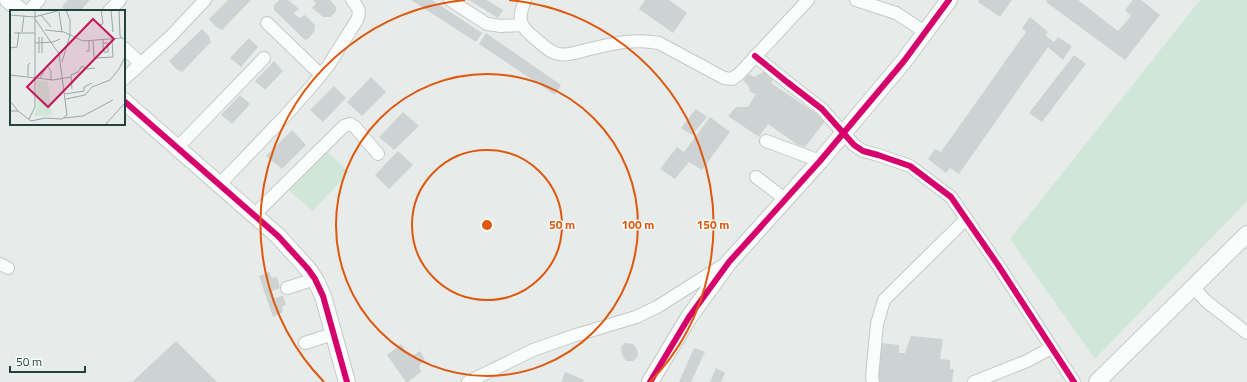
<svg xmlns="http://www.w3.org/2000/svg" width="1247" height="382" font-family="'Titillium Web',sans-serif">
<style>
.green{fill:#cfe6d8}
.building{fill:#cdd3d2}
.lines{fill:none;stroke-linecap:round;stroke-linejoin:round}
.street-casing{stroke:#c4c9c8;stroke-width:14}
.secondary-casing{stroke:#c2cac8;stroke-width:18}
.street{stroke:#fbfcfc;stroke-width:12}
.secondary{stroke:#fbfcfc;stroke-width:16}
.cycleway-casing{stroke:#f5fbf9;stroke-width:8}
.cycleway{stroke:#d6006c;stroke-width:6}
.ring{fill:none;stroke:#de580e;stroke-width:2}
.inset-road{fill:none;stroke:#98a8a5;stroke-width:1}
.view{fill:#c2185b;fill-opacity:0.15;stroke:#c2185b;stroke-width:2}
.inset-edge{fill:none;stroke:#21433e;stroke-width:2}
.centre{fill:#de580e;stroke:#f5fbf9;stroke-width:2}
.ring-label{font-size:12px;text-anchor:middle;font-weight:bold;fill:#de580e;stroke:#f5fbf9;stroke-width:3;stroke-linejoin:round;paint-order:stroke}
</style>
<rect width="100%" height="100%" fill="#e7ecea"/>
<!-- green -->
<path class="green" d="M1200 0H1247V201L1095 359 1010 239Z
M326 151 349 172 313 211 287 189Z"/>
<!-- building -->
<path class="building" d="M68 0H90L80 11H64L62 6Z
M228 0H251L222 30 216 27 209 19Z
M279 0H288L299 9 294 13 299 18 305 15 315 25 314 32 308 39 305 40 274 10V5Z
M313 0H330L336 7V11L331 17H323L312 8 316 3Z
M411 0H432L482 33 476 42Z
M469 0H487L503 10 498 18Z
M645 0H669L687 13 673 33 639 9Z
M979 0H1012L1000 17 978 2Z
M1047 0H1078L1118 31 1131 16 1125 10 1133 0H1141L1160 15 1125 60 1046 2Z
M1030 17 1048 32 1045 35 1054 42 1058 37 1072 46 1063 60 1048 47 959 174 950 168 946 173 928 159 935 149 941 152 1026 32 1022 28Z
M202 29 209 36 211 42 182 72 176 69 169 61Z
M486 33 561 85 555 95 479 44Z
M249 38 258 47 241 67 230 58Z
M1074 55 1086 64 1042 122 1029 113Z
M274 61 283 71 265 90 255 81Z
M765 71 775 77 771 83 826 120 805 147 798 145 768 124 759 137 728 116 736 107H748L756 94 750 92 748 85 743 81 749 74 754 77Z
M371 77 386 92 362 116 347 102Z
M334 86 346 98 323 122 310 110Z
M240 95 250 104 232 124 221 115Z
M696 109 707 117 692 135 681 128Z
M403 112 419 126 394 150 379 137Z
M710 117 730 132 702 170 689 162 675 179 660 169 677 147 684 152Z
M292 130 306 145 282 169 266 156Z
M398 151 413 165 389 189 375 175Z
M269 272 272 278 277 277 280 288 272 291 274 298 283 296 286 305 282 306 283 312 273 317 259 276Z
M911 336 943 339 940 359 950 360V369H954L952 382H876L881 343 899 345V353H905Z
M176 341 217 382H132Z
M625 343 633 344 637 349 638 356 633 361H626L622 355 621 347Z
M401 344 411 357 420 351 425 360 419 366 421 372 408 382H406L387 355Z
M694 348 705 352 691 382H679Z
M716 368 725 373 721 382H710Z
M565 372 584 380 583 382H561Z"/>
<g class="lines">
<defs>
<path id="street" d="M450 0 487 24 501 26 522 25
M525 0C519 16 517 23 531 35 539 41 549 53 559 54 567 56 578 52 586 50 610 44 634 38 659 43L724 78 732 79 739 74 808 0
M856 0 896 13 925 32
M29 11 39 0
M109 11 120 0
M267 23 321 75
M124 48 140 63
M755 56 787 82 822 109 854 145 863 151 878 155 910 166 951 197 998 265 1074 382
M124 79 170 37 205 0
M766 141 820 161
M177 148 264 58
M756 177 785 199
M219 185 288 113 316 81 328 66 357 20C361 11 358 7 352 0
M254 215 344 126 350 124 355 127 378 154
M0 264 8 268
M287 288 315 279
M1194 288 1207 302 1247 333
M305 343 333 334
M468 382 533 350 573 336 636 317 657 307 725 264
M873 382 872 377 877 324 884 300 966 219
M974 382 1027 361 1051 348"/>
<path id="secondary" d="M8 0 21 11
M124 101 278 236 308 269 315 279 323 296 347 382
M650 382 689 317 729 262 820 161 904 61 949 0
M1097 382 1247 234"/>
</defs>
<!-- street casing -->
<use href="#street" class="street-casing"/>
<!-- secondary casing -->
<use href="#secondary" class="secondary-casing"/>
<!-- street -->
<use href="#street" class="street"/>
<!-- secondary -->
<use href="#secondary" class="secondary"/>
<defs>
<path id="cycleway" d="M755 56 787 82 822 109 854 145 863 151 878 155 910 166 951 197 998 265 1074 382
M124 101 278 236 308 269 315 279 323 296 347 382
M650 382 689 317 729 262 820 161 904 61 949 0"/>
</defs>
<!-- cycleway casing -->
<use href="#cycleway" class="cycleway-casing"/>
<!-- cycleway -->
<use href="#cycleway" class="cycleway"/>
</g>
<!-- distance rings -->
<g class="ring">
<circle cx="487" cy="225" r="75"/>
<circle cx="487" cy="225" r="151"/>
<path d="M324 382A226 226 0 0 1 465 0M509 0A226 226 0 0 1 650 382"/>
</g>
<!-- overview -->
<g transform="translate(10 10)">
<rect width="115" height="115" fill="#e7ecea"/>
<path d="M27 70 38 72 42 105 24 106 27 98Z" fill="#cfe6d8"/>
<path class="inset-road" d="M56 0 60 10V25M101 0 103 22M109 0 110 26 115 30M49 2 52 22M0 5 24 7 51 0M31 5 41 17M89 15 93 14 91 0M35 20 54 22 73 31 112 28M12 22 14 5M4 23H25M29 27V43M32 27V43M83 31 84 48 103 47 102 29M25 33 43 32 50 29M93 33H98V42H94L93 36V30M0 38 7 37 9 22M76 41H79V31M52 52 60 25M0 65 43 70 61 67M18 66V55L20 53M30 68 37 56 41 61V70M62 79 61 65 68 62 72 56 77 59 85 58M55 84 74 81V77L82 73M56 89 75 85 82 77 100 70 109 59 115 47M0 91 8 101M0 101H8L21 111 35 108 52 109 57 105 49 44 25 9M54 108 73 106 103 90M19 109 25 97V0M95 115 115 93"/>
<path class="view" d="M83 9 104 29 38 97 17 77Z"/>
<rect width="115" height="115" class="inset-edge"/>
</g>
<circle cx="487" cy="225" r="6" class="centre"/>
<g class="ring-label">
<text x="562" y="229">50 m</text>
<text x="638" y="229">100 m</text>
<text x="713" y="229">150 m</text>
</g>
<!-- scale -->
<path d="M10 366v6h75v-6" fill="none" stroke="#21433e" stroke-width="2"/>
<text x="16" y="366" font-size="12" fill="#21433e" stroke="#f5fbf9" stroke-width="3" paint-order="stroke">50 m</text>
</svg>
